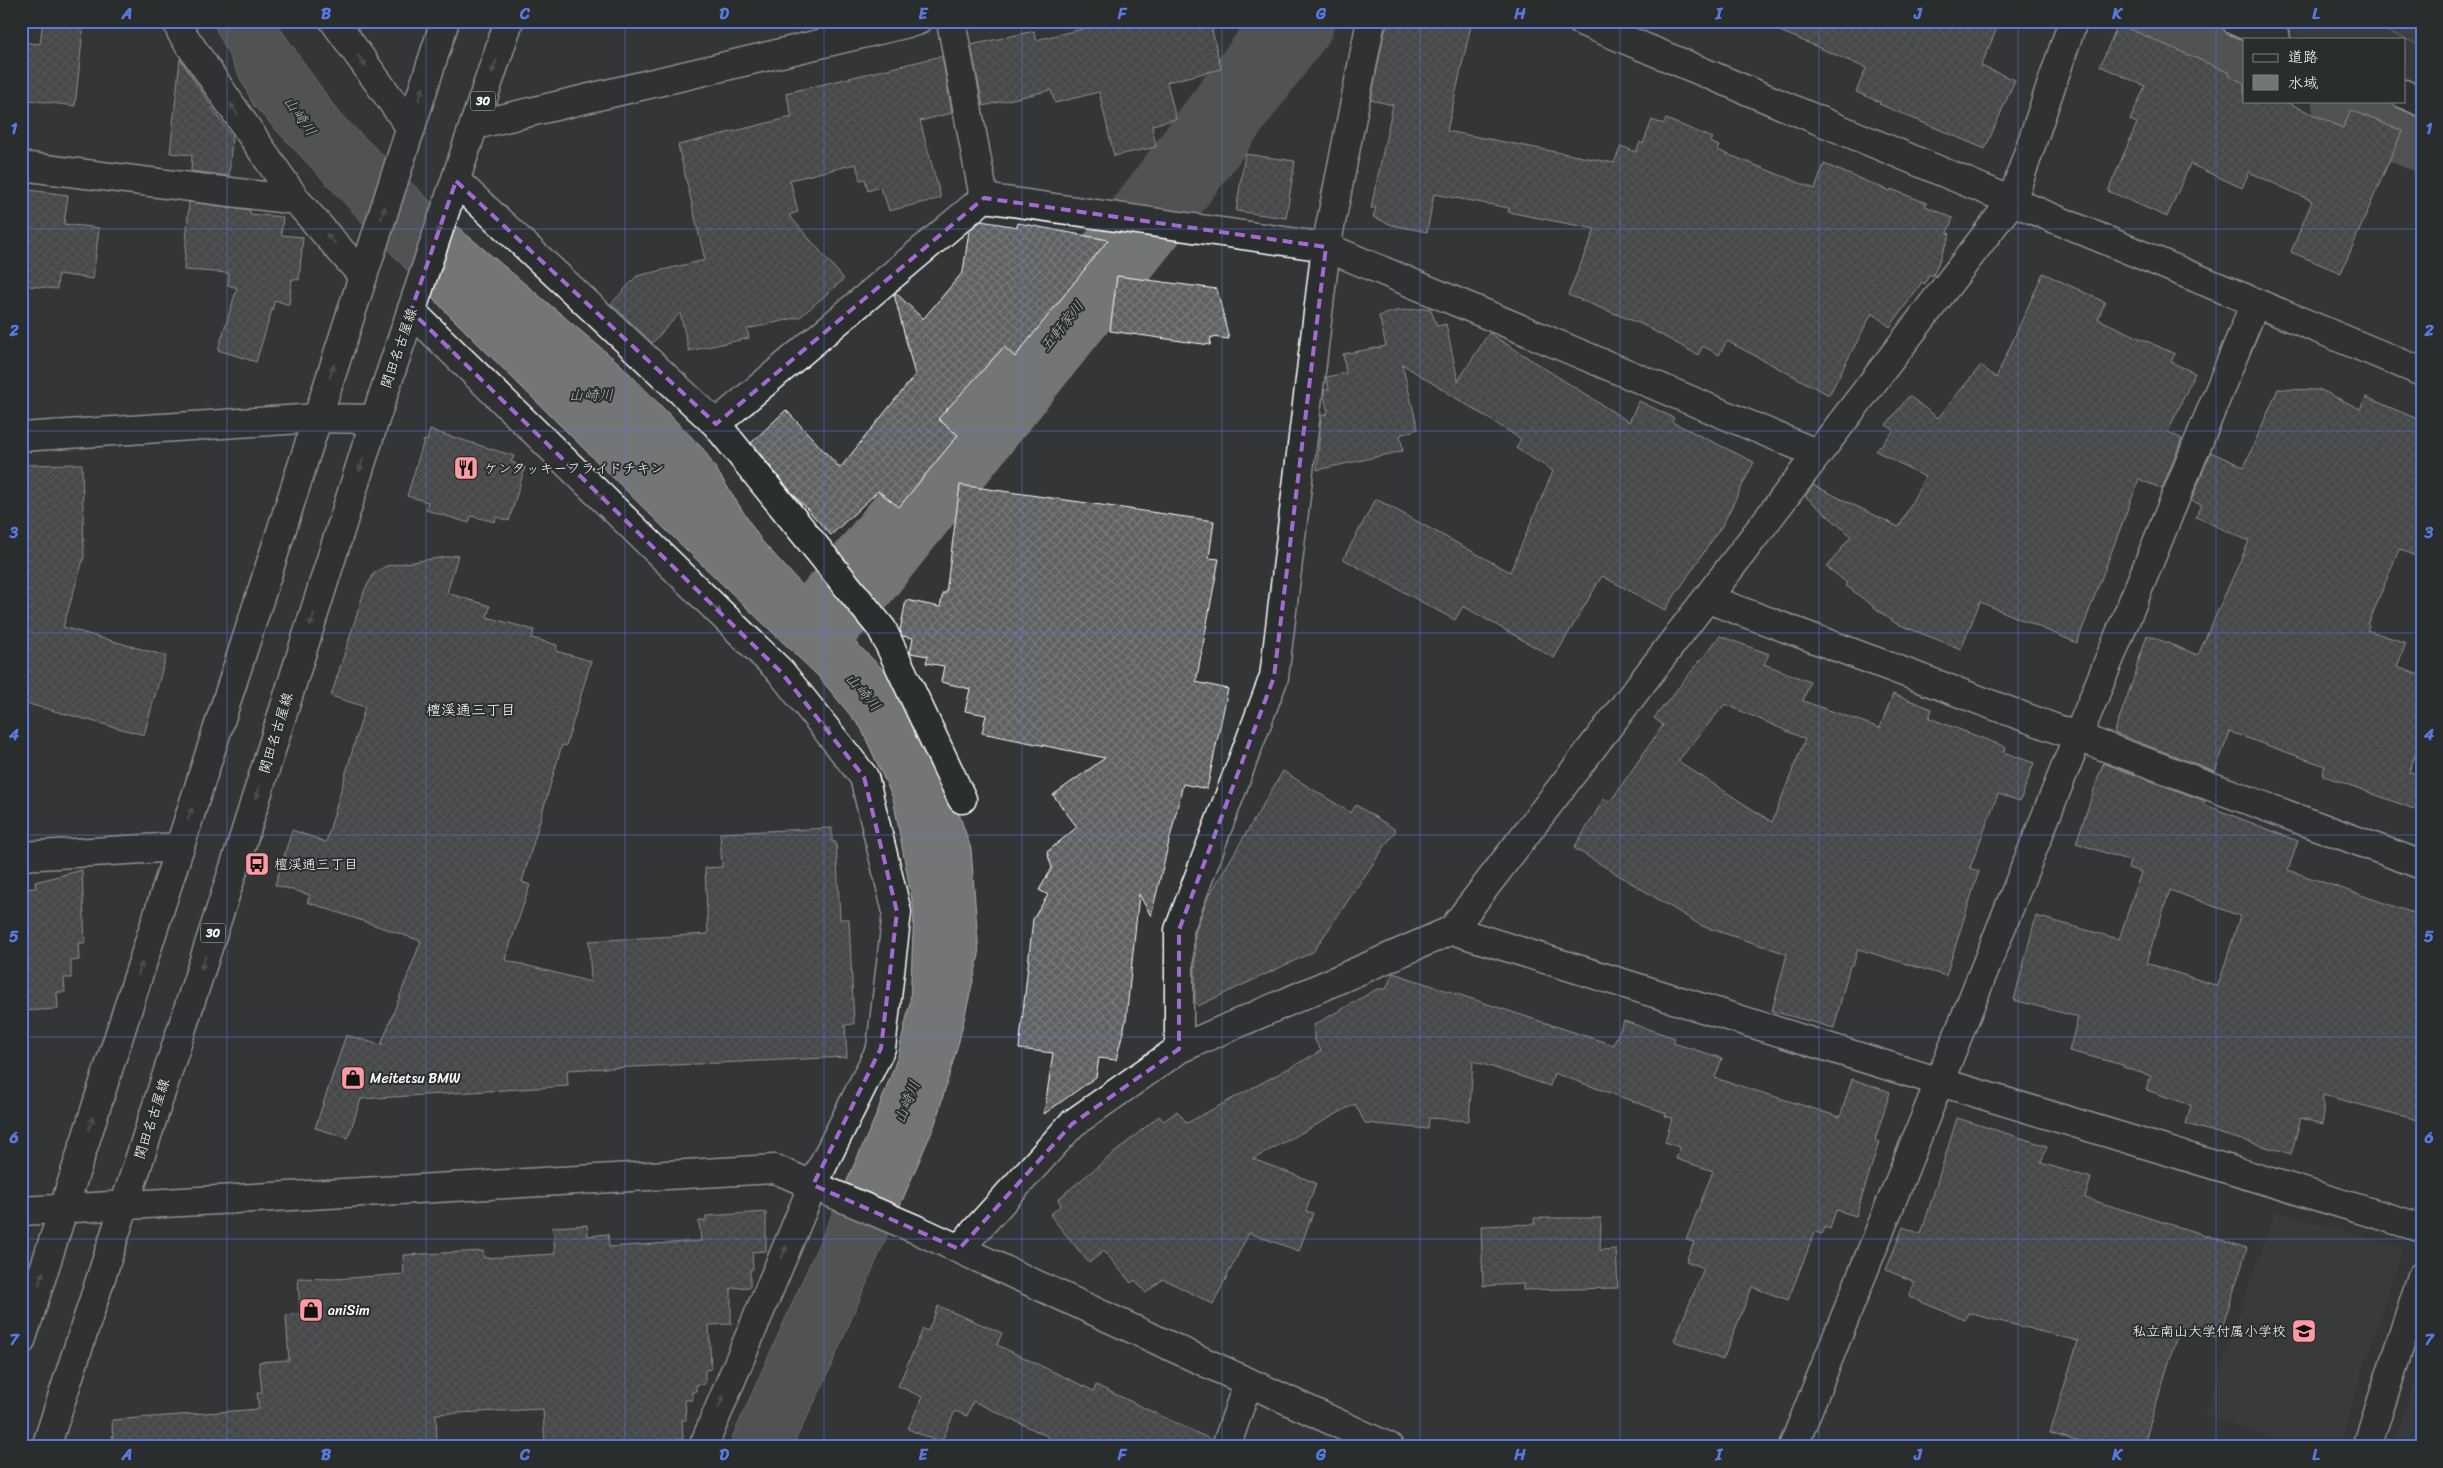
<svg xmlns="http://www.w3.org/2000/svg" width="2443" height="1468" font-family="Sriracha,'Klee One',sans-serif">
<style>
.built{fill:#404243}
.pitch{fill:#4c4f50;stroke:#a6a7a8}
.water{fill:#737576;stroke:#abacad}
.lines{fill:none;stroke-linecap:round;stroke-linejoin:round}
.river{stroke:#737576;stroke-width:79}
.building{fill:url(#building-cross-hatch);stroke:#fff;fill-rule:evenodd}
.minor-casing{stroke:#fff;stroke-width:31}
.tertiary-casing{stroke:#fff;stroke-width:31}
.primary-casing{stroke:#fff;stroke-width:31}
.minor{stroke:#2a2d2e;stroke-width:28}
.tertiary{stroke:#2a2d2e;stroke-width:28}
.primary{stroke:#2a2d2e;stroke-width:28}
.oneway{fill:#6a6c6d}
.marked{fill:none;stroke:#a36bd2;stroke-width:4;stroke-dasharray:10 6;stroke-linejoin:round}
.grid{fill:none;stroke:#567ae2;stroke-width:1;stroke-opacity:0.55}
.labels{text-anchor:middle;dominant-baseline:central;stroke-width:4;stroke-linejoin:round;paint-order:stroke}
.shield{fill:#2a2d2e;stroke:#bfc0c0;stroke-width:1}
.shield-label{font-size:12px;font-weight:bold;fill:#fff}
.street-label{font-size:14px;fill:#fff;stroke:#2a2d2e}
.poi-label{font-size:14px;fill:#fff;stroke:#2a2d2e;text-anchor:start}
.water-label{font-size:15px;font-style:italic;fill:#b2b3b4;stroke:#2a2d2e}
.neighbourhood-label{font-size:15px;fill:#fff;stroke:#2a2d2e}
.neatline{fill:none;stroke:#567ae2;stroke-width:2}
.grid-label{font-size:16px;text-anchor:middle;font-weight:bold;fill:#567ae2}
</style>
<defs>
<pattern id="building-cross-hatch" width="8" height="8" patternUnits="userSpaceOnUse" patternTransform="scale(1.25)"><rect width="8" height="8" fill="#5f6162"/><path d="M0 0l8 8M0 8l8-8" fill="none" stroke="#77797a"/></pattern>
</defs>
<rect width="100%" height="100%" fill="#333536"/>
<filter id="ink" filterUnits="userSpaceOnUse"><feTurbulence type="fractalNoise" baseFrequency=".02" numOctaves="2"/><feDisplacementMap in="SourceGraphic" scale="10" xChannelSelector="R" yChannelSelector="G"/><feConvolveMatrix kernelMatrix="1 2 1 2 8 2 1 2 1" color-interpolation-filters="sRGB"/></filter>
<g filter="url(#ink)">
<!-- built -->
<path class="built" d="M2262 21H2422V90L2404 83V39H2303Z
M2275 1211 2402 1248 2339 1447H2295L2204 1415Z
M2422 1358V1447H2393Z"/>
<!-- pitch -->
<path class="pitch" d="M2363 21H2422V46Z
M2422 1422V1447H2414Z"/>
<!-- water -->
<path class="water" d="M212 21H275L338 112 454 224 620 364 704 450 761 540 842 629 906 692 944 770 971 849 979 955 959 1041 935 1124 823 1385 792 1447H728L875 1118 898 1056 910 1002 914 911 893 798 861 728 818 676 669 533 448 314 254 106Z"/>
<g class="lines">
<!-- river -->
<path class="river" d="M2164 21 2244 56
M2351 101 2422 132
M820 623 850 590 1146 221 1295 21"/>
</g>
<!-- building -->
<path class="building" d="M43 21H84L75 106 21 99V42L40 44Z
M1115 21H1210L1221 69 1167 82 1176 119 1152 125 1156 147 1114 156 1099 92 1055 103 1051 90 983 106 971 45 1034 31 1036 40Z
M1390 21H1472L1447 131 1614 163 1621 146 1636 152 1640 142 1643 144 1652 120 1663 124 1666 119 1713 138 1710 142 1719 146 1717 150 1815 189 1824 164 1890 191 1891 189 1927 203 1925 206 1953 218 1947 233 1950 234 1933 276 1929 274 1925 284 1922 282 1890 327 1872 313 1829 395 1727 341 1719 355 1703 346 1698 355 1641 324 1568 295 1595 229 1508 212 1509 208 1434 194 1427 232 1392 225 1373 217 1376 208H1371L1393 105 1371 100 1384 33Z
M1757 21H2000L1981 66 2015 80 1985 149 1879 104 1880 102 1856 92 1866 68Z
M2118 24 2230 73 2229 76 2244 83V101H2284L2343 128 2351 110 2402 131 2341 273 2291 252 2312 201 2249 172 2242 188 2190 164 2167 217 2108 191 2137 123 2130 120 2145 86 2100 66Z
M942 56 952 113 920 121 941 198 889 211 884 195H882L880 187 868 191 865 179 860 180 856 164 790 180 798 212 789 215 844 279 800 317 747 329 749 338 689 351 680 313 652 343 611 304 637 276 705 260 678 145 792 117 786 93Z
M180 59 232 138 229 176 191 171 192 155 170 153Z
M1245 154 1295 161 1286 218 1236 211Z
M21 189 68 195 64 224 99 228 93 279 58 274 57 289 21 285Z
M189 202 250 210V214L283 217 281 235 303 237 299 280 292 279 289 305 275 300 256 362 218 350 237 288 228 285 229 273 184 270Z
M981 221 1017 227 1018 223 1108 240 1015 357 1004 347 938 419 958 435 899 507 878 491 831 535 794 495 751 443 786 410 840 468 915 375 894 294 896 293 923 319 963 272 969 231Z
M2043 273 2105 302 2098 319 2175 354 2171 362 2195 373 2168 432 2182 439 2162 489 2139 479 2077 643 1980 602 1961 649 1895 623 1845 585 1847 583 1827 567 1851 536 1805 496 1813 485 1899 527 1925 477 1876 451 1894 430 1886 425 1909 396 1938 418 1981 365 1996 378Z
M1117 276 1217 289 1229 339 1211 337 1210 345 1110 331Z
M1430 308 1437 326 1446 324 1458 381 1489 333 1629 422 1639 401 1674 418 1672 422 1754 462 1723 524 1665 610 1602 576 1554 658 1463 606 1455 620 1343 559 1376 499 1510 572 1553 471 1516 448 1521 439 1402 364 1418 429 1400 435 1403 451 1317 470 1321 416 1328 413 1324 395V390L1329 389 1326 377 1346 373 1343 354 1386 346 1379 316 1396 311Z
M2278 389 2321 390 2360 409 2366 397 2422 421V559L2399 549 2368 625 2369 626 2367 630 2406 643 2397 667 2422 676V737L2409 772 2422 775V812L2322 775 2325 766 2230 732 2215 771 2114 733 2137 669 2136 668 2147 635 2198 655 2249 541 2196 517 2202 505 2191 501 2211 452 2244 467Z
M430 430 514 456 511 462 525 467 509 521 496 517 495 522 471 516 469 523 426 510 428 502 407 496 424 440 427 441Z
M82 464 84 557 63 627 166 656 144 735 21 702V465Z
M960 485 1214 521 1209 558 1219 559 1196 682 1228 689 1207 789 1183 784 1151 916 1139 894 1126 1020 1116 1060 1099 1058 1096 1077 1044 1114 1053 1053 1019 1049 1033 919 1048 895 1039 890 1052 868 1047 852 1077 827 1053 795 1105 758 982 733 986 715 965 711 970 689 941 682 944 666 926 663 928 656 910 653 913 638 902 636 900 630 906 600 940 607 943 593H946Z
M458 555 447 593 490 606 487 617 534 630 532 638 557 645 556 651 591 661 566 746 562 745 522 882 530 885 505 960 591 982 589 941 708 934 705 868 722 867 720 833 832 828V842H836L840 919H849L854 1024 845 1025 847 1057 567 1070 568 1086 361 1099 348 1138 315 1128 346 1035 381 1045 421 941 307 902 310 895 275 885 292 830 326 842 365 707 331 696 365 589 371 579 374 573 386 566Z
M1720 636 1769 654 1764 664 1810 682 1803 701 1880 728 1893 694 1932 709 1929 718 2006 747 2003 752 2034 763 2020 801 1998 794 1970 868 1979 871 1946 976 1858 949 1853 965H1850L1834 1028 1772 1011 1787 954 1702 926 1574 848 1604 799 1610 802 1663 725 1654 718ZM1725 704 1805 739 1772 822 1678 761Z
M2103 763 2205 801 2203 804 2298 841 2288 870 2422 916V1121L2323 1095V1124L2301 1118 2291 1154 2186 1124 2191 1105 2146 1090 2151 1076 2123 1067V1065L2069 1051 2078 1017 2014 1000 2036 916 2119 939 2141 872 2128 868 2130 861 2076 843ZM2170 890 2240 916 2218 986 2146 963Z
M1283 771 1351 813 1356 805 1396 830 1313 952 1198 1006 1195 1001V933L1207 899Z
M82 870 85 943H78L79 960 71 961V978H64L65 992H57L58 1009 21 1011V889L36 888 35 882Z
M1393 973 1613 1045 1624 1021 1675 1038 1673 1043 1722 1058 1715 1078 1840 1117 1852 1079 1890 1092 1875 1140 1879 1142 1856 1216 1836 1210 1830 1229 1825 1227 1822 1234 1815 1232 1788 1300 1752 1287 1723 1360 1674 1341 1704 1268 1686 1261 1694 1242 1686 1240 1713 1171 1676 1159 1680 1147 1665 1142 1672 1118 1665 1116 1666 1113 1554 1073 1550 1086 1473 1061 1469 1121 1429 1118 1428 1129 1365 1123 1355 1104 1253 1159 1316 1183 1306 1211 1313 1213 1299 1251 1249 1233 1213 1304 1163 1279 1146 1293 1135 1280 1131 1283 1104 1251 1089 1263 1050 1215 1061 1205 1058 1199 1159 1116 1164 1121 1177 1111 1187 1123 1321 1051 1314 1039V1025L1377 989H1386Z
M1957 1118 2047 1146 2041 1163 2091 1178 2085 1198 2247 1248 2219 1338 2180 1326 2143 1447H2096L2050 1433 2078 1341 1968 1313 1965 1320 1909 1297 1915 1282 1886 1270 1903 1227 1921 1234Z
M766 1212V1251L752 1252 753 1269 750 1270V1287L731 1288V1324L709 1325 711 1369 705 1370V1384L696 1385V1391L692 1392V1400H685L686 1420H682L683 1439 601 1444V1447H545L543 1409 436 1414 437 1445 113 1447 112 1420 259 1409 257 1393H262L259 1362 289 1360 286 1315 300 1314 298 1278 334 1279 404 1274 403 1255 483 1251 484 1258 555 1254 553 1227 587 1225 588 1236 608 1234 609 1247 701 1241 699 1221H706V1216Z
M1534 1218H1601L1600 1250 1616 1249 1618 1288 1523 1290V1284L1483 1286 1481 1226 1535 1224Z
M938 1306 1002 1333 997 1345 1094 1391 1096 1385 1212 1440 1211 1447H1043L1049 1437 973 1401 967 1416 955 1411 941 1443 908 1429 922 1397 898 1386 923 1329 928 1331Z"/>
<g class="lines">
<defs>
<path id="minor" d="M177 21 181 32 296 200 363 276
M334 21 411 128
M2073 21 2012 201 2422 372
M2236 21 2276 39
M2404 94 2422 102
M21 166 296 200
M456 181 716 424 882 629 962 799
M984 198 1326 247 1818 454
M411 311 781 672 864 777 897 912 881 1048 813 1185 703 1447
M716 424 984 198 951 21
M1708 599 2422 865
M21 856 180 847
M1452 930 1940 1082 2422 1228
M1179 1049V930L1274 677 1326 247 1371 21
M959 1249 1072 1124 1179 1049 1452 930 2012 201
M1226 1447 1248 1382
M1793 1447 2078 736 2255 303
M2367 1447 2422 1276"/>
<path id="tertiary" d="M1581 21 2012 201
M475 125 917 21
M21 437 317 418 375 419
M21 1211 775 1169 920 1231 1389 1447"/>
<path id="primary" d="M21 1341 445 21
M46 1447 242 843 375 419 509 21"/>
</defs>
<!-- minor casing -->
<use href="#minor" class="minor-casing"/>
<!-- tertiary casing -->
<use href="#tertiary" class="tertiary-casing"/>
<!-- primary casing -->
<use href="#primary" class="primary-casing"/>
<!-- minor -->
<use href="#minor" class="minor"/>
<!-- tertiary -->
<use href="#tertiary" class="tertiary"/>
<!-- primary -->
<use href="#primary" class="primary"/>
</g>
<!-- one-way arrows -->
<defs><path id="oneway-solid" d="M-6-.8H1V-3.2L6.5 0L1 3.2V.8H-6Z" transform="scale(1.25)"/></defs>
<g class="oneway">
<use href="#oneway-solid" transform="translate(362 61) rotate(54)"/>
<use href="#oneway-solid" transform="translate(494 67) rotate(108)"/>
<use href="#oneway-solid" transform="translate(421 94) rotate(-72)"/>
<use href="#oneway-solid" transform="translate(234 109) rotate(-124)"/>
<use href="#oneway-solid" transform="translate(383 213) rotate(-72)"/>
<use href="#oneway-solid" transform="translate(440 227) rotate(109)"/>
<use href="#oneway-solid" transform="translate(331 239) rotate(-131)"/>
<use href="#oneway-solid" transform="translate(446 345) rotate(44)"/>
<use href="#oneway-solid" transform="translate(332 371) rotate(-72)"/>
<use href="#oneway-solid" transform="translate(361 465) rotate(107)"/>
<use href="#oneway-solid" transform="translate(600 496) rotate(44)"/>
<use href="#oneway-solid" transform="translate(716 609) rotate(44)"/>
<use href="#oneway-solid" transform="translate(312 620) rotate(107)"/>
<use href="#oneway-solid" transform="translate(826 729) rotate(51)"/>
<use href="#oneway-solid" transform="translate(258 792) rotate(107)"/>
<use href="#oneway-solid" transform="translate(190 814) rotate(-72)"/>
<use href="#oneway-solid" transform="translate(203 963) rotate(108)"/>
<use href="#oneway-solid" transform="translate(140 969) rotate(-72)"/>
<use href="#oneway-solid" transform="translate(91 1123) rotate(-72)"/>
<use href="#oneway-solid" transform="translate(784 1252) rotate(-67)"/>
<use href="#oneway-solid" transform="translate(41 1278) rotate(-72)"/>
<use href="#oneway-solid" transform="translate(721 1402) rotate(-67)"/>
</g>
</g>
<!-- marked area -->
<path d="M0 0H2443V1468H0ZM456 181 716 424 984 198 1326 247 1274 677 1179 930V1049L1072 1124 959 1249 813 1185 881 1048 897 912 864 777 781 672 411 311Z" fill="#333536" fill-opacity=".55" fill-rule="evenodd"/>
<path class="marked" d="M456 181 716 424 984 198 1326 247 1274 677 1179 930V1049L1072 1124 959 1249 813 1185 881 1048 897 912 864 777 781 672 411 311Z"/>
<!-- grid -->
<path class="grid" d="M227 21V1447M426 21V1447M625 21V1447M824 21V1447M1022 21V1447M1222 21V1447M1420 21V1447M1620 21V1447M1819 21V1447M2018 21V1447M2216 21V1447M21 229H2422M21 431H2422M21 633H2422M21 835H2422M21 1037H2422M21 1239H2422"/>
<!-- icons -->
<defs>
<symbol id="restaurant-square" viewBox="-11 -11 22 22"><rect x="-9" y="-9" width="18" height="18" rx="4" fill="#ff9aa2" stroke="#2a2d2e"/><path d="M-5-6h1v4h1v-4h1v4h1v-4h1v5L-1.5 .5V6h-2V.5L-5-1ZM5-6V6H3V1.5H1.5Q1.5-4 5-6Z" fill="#111"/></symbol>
<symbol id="bus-square" viewBox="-11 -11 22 22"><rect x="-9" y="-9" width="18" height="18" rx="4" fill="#ff9aa2" stroke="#2a2d2e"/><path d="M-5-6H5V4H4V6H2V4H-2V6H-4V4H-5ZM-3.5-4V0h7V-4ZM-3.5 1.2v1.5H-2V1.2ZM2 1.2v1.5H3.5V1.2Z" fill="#111"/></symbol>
<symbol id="shop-square" viewBox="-11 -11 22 22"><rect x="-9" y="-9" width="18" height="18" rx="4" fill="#ff9aa2" stroke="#2a2d2e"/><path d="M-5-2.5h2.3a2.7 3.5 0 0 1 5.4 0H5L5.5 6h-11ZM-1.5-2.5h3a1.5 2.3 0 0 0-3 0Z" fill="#111"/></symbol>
<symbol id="school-square" viewBox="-11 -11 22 22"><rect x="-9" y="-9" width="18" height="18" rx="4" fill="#ff9aa2" stroke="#2a2d2e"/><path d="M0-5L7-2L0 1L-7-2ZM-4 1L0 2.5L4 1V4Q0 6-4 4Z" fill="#111"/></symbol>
</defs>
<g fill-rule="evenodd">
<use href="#restaurant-square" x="452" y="454" width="28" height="28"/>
<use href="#bus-square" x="243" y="850" width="28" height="28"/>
<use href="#shop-square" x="339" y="1064" width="28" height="28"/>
<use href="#shop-square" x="297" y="1296" width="28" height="28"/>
<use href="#school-square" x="2290" y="1317" width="28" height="28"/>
</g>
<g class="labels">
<!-- shield labels -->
<g class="shield">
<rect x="470.5" y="91.5" width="25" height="19" rx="4"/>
<rect x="200.5" y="923.5" width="25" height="19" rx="4"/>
</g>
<g class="shield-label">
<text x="483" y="101">30</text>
<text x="213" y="933">30</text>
</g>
<!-- street labels -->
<g class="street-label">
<text transform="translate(399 348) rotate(-71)">関田名古屋線</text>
<text transform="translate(276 733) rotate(-73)">関田名古屋線</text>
<text transform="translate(152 1119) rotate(-72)">関田名古屋線</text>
</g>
<!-- poi labels -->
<g class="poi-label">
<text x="484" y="468">ケンタッキーフライドチキン</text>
<text x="274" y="864">檀渓通三丁目</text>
<text x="370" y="1078">Meitetsu BMW</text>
<text x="328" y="1310">aniSim</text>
<text x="2286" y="1331" text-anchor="end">私立南山大学付属小学校</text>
</g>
<!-- water labels -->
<g class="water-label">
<text transform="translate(300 116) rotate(55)">山崎川</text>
<text transform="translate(1062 326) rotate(-51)">五軒家川</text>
<text x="591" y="395">山崎川</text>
<text transform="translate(863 692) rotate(49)">山崎川</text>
<text transform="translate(907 1102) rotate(-68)">山崎川</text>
</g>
<!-- neighbourhood labels -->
<g class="neighbourhood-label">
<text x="471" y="710">檀溪通三丁目</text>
</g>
</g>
<!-- margin -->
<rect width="2443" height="1468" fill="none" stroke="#2a2d2e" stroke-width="55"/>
<!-- legend -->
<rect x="2243" y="38" width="162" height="65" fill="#2a2d2e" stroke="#7f8182"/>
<rect x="2253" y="54" width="25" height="8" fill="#2a2d2e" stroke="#7f8182"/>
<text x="2288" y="62" font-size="15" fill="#ffffff">道路</text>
<rect x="2253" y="75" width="25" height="15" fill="#737576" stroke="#7f8182"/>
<text x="2288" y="88" font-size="15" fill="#ffffff">水域</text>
<rect x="28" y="28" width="2388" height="1412" class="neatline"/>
<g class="grid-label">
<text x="127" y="19">A</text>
<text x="326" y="19">B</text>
<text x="525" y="19">C</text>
<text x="724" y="19">D</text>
<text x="923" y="19">E</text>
<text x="1122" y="19">F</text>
<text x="1321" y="19">G</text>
<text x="1520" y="19">H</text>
<text x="1719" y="19">I</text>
<text x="1918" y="19">J</text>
<text x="2117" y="19">K</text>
<text x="2316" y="19">L</text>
<text x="14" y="134">1</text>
<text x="2429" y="134">1</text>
<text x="14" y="336">2</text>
<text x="2429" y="336">2</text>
<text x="14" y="538">3</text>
<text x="2429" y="538">3</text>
<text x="14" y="740">4</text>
<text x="2429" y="740">4</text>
<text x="14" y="942">5</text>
<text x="2429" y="942">5</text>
<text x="14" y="1143">6</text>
<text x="2429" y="1143">6</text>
<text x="14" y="1345">7</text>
<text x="2429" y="1345">7</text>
<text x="127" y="1460">A</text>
<text x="326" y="1460">B</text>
<text x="525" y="1460">C</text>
<text x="724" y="1460">D</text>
<text x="923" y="1460">E</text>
<text x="1122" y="1460">F</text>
<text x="1321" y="1460">G</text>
<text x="1520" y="1460">H</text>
<text x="1719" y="1460">I</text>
<text x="1918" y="1460">J</text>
<text x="2117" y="1460">K</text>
<text x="2316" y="1460">L</text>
</g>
</svg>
